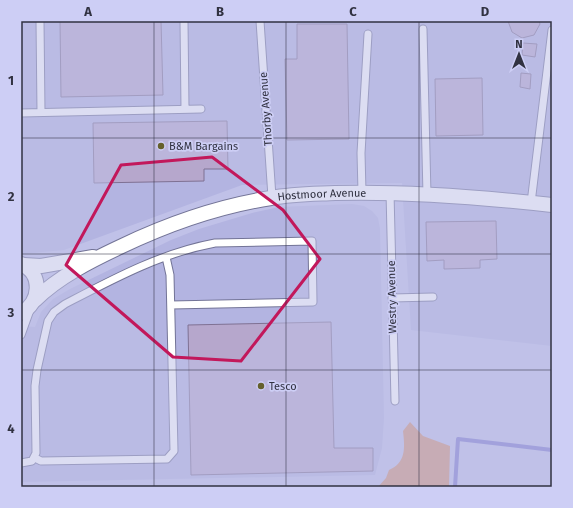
<svg xmlns="http://www.w3.org/2000/svg" width="573" height="508" font-family="'Fira Sans',sans-serif">
<style>
.built{fill:#b3b4e1}
.green{fill:#d09379}
.lines{fill:none;stroke-linecap:round;stroke-linejoin:round}
.stream{stroke:#7e7bce;stroke-width:4}
.building{fill:#b6a7cc;stroke:#7f7193}
.service-casing{stroke:#737497;stroke-width:9}
.minor-casing{stroke:#737497;stroke-width:16}
.service{stroke:#fff;stroke-width:7}
.minor{stroke:#fff;stroke-width:14}
.marked{fill:none;stroke:#c2185b;stroke-width:3;stroke-linejoin:round}
.grid{fill:none;stroke:#313241;stroke-width:1;stroke-opacity:0.55}
.poi-dot{fill:#65602c;stroke:#cdcef5;stroke-width:1.5}
.labels{text-anchor:middle;dominant-baseline:central;stroke-width:3.5;stroke-linejoin:round;paint-order:stroke}
.street-label{font-size:11px;fill:#313241;stroke:#cdcef5}
.poi-label{font-size:11px;fill:#313241;stroke:#cdcef5;text-anchor:start}
.neatline{fill:none;stroke:#313241;stroke-width:1.5}
.grid-label{font-size:13px;text-anchor:middle;font-weight:bold;fill:#313241}
</style>
<rect width="100%" height="100%" fill="#c0c1e8"/>
<!-- built -->
<path class="built" d="M21 21H552V346L411 330 402 183 242 185 64 250 21 254Z
M352 204 364 206 372 211 378 218 380 229 384 418 382 448 375 475 21 482V326L35 327 41 312 53 299 70 289 171 240 199 229 252 213 279 207Z"/>
<!-- green -->
<path class="green" d="M410 422 423 436 450 446 449 487H378L386 478 389 470C406 463 405 448 403 431Z"/>
<g class="lines">
<!-- stream -->
<path class="stream" d="M455 487 458 439 552 450"/>
</g>
<!-- building -->
<path class="building" d="M60 21H161L163 95 61 97Z
M508 21H539L540 24 534 35 522 38 512 32Z
M297 24H347L349 139 287 140 285 59H297Z
M523 43 537 44 535 57 522 55Z
M521 73 531 74 530 89 520 87Z
M482 78 483 135 436 136 435 79Z
M227 121 228 169H204V181L94 183 93 123Z
M496 221 497 259 480 260V268L444 269V260L427 261 426 222Z
M331 322 334 448H373V471L191 475 188 325Z"/>
<g class="lines">
<defs>
<path id="service" d="M40 21 41 112
M184 21 185 109
M260 21 272 197
M423 29 427 195
M21 113 201 109
M362 192 361 153 368 34
M390 192 395 401
M531 203 552 30
M392 298 433 297
M21 335 30 310
M35 458 41 461 167 459 174 451 170 275 166 257
M21 463 32 461 36 453 35 386 37 370 48 321 54 312 65 304C113 279 161 253 215 243L312 241 313 302 171 305"/>
<g id="minor">
<path d="M21 264C43 273 41 303 21 313"/>
<path d="M24 265 41 266 93 257"/>
<path id="s1" d="M35 300C58 277 92 260 122 246 168 224 220 206 271 198 292 194 314 194 335 193 407 191 480 197 552 205"/>
</g>
</defs>
<!-- service casing -->
<use href="#service" class="service-casing"/>
<!-- minor casing -->
<use href="#minor" class="minor-casing"/>
<!-- service -->
<use href="#service" class="service"/>
<!-- minor -->
<use href="#minor" class="minor"/>
</g>
<!-- marked area -->
<path d="M0 0H573V508H0ZM212 157 283 210 320 259 241 361 173 357 66 265 121 165Z" fill="#c0c1e8" fill-opacity=".55" fill-rule="evenodd"/>
<path class="marked" d="M212 157 283 210 320 259 241 361 173 357 66 265 121 165Z"/>
<!-- grid -->
<path class="grid" d="M154 21V487M286 21V487M419 21V487M21 138H552M21 254H552M21 370H552"/>
<!-- markers -->
<g class="poi-dot">
<circle cx="161" cy="146" r="4"/>
<circle cx="261" cy="386" r="4"/>
</g>
<g class="labels">
<!-- street labels -->
<g class="street-label">
<text transform="translate(266 109) rotate(-94)">Thorby Avenue</text>
<text stroke="none"><textPath href="#s1" startOffset="311">Hostmoor Avenue</textPath></text>
<text transform="translate(392 297) rotate(-91)">Westry Avenue</text>
</g>
<!-- poi labels -->
<g class="poi-label">
<text x="169" y="146">B&amp;M Bargains</text>
<text x="269" y="386">Tesco</text>
</g>
</g>
<!-- border -->
<rect width="573" height="508" fill="none" stroke="#cdcef5" stroke-width="44"/>
<!-- north arrow -->
<g transform="translate(519 54)" stroke="#cdcef5" stroke-width="3" paint-order="stroke">
<path d="M0-3L7 15L0 10L-7 15Z" fill="#313241"/>
<text y="-6" font-size="11" font-weight="bold" text-anchor="middle" fill="#313241">N</text>
</g>
<rect x="22" y="22" width="529" height="464" class="neatline"/>
<g class="grid-label">
<text x="88" y="16">A</text>
<text x="220" y="16">B</text>
<text x="353" y="16">C</text>
<text x="485" y="16">D</text>
<text x="11" y="85">1</text>
<text x="11" y="201">2</text>
<text x="11" y="317">3</text>
<text x="11" y="433">4</text>
</g>
</svg>
